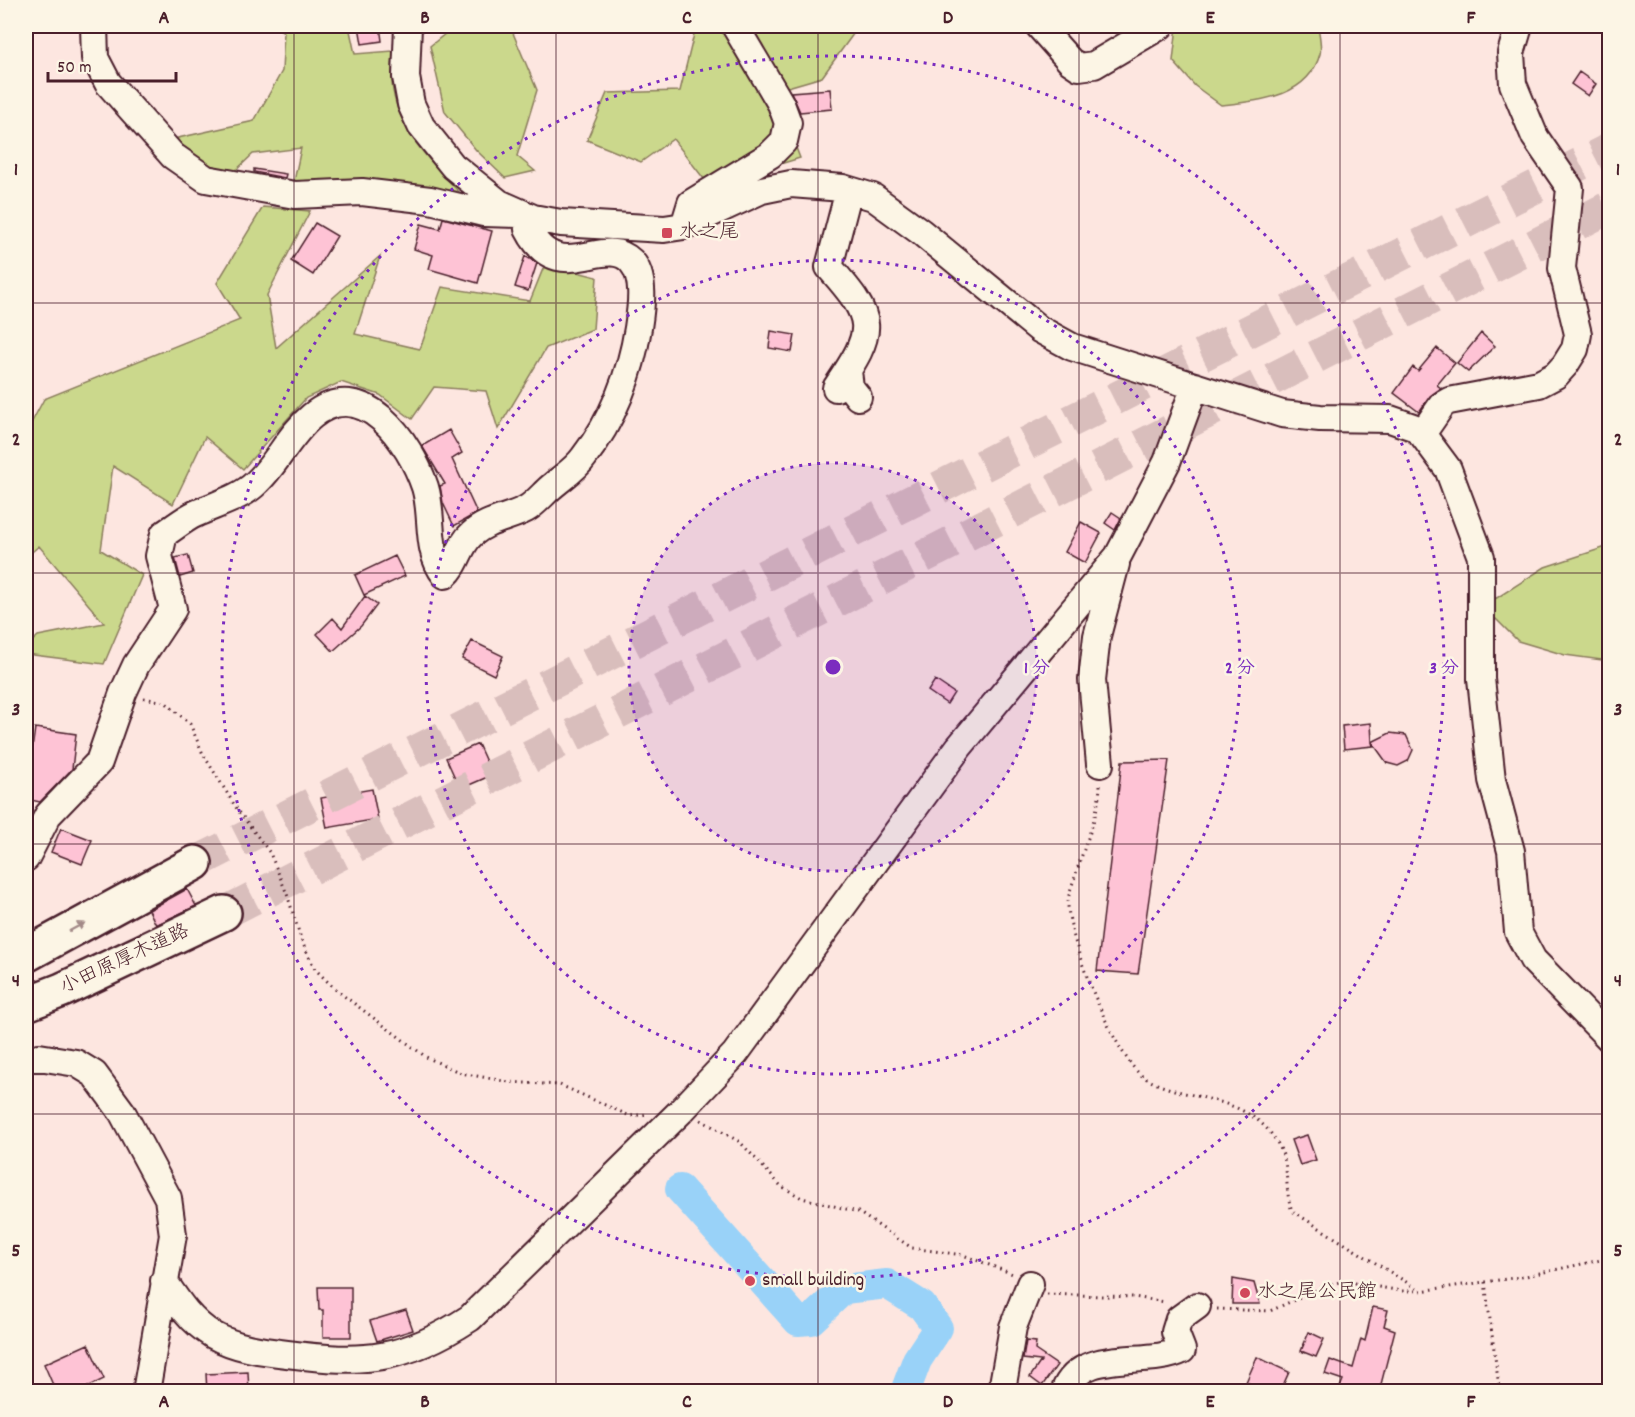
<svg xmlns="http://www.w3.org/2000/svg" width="1635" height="1417" font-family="Dekko,'Klee One',sans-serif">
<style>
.green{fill:#cbd88c;stroke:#8a7c5c;stroke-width:1.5}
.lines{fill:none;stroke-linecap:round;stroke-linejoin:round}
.river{stroke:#99d2f8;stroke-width:30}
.building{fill:#fec3d5;stroke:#4a1f2b;stroke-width:1.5}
.highway-tunnel{stroke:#d9bebc;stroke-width:33;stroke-dasharray:33 16;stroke-linecap:butt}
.minor-casing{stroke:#4a1f2b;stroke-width:30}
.highway-casing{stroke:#4a1f2b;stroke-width:38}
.path{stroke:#4a1f2b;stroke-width:3;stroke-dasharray:1.5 4.5;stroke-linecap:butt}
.minor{stroke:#fcf5e5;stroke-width:26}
.highway{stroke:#fcf5e5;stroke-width:33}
.oneway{fill:#a38a88}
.grid{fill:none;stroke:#4a1f2b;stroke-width:1.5;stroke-opacity:0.55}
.ring{fill:none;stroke:#7b2cbf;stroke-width:3;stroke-dasharray:3 6}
.poi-dot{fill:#d1495b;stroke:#fcf5e5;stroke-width:2}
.labels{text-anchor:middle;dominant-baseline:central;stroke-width:5;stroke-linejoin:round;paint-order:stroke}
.poi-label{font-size:20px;fill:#4a1f2b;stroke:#fcf5e5;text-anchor:start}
.street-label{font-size:20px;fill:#4a1f2b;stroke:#fcf5e5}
.centre{fill:#7b2cbf;stroke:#fcf5e5;stroke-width:3}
.ring-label{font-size:18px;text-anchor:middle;font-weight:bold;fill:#7b2cbf;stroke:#fcf5e5;stroke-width:5;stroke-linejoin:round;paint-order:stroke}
.neatline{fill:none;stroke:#4a1f2b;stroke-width:2}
.grid-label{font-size:20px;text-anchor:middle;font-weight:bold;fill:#4a1f2b}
</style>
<rect width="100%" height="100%" fill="#fde6e0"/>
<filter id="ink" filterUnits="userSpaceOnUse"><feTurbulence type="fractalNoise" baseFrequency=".0167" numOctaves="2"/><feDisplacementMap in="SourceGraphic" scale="12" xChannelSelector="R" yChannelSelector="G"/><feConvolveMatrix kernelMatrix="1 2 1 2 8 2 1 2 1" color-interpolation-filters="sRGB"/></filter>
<g filter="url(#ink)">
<!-- green -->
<path class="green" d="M274 26H349L355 54 393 51C393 61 391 73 392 83 396 130 434 166 465 198L293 186 301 148 253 154 230 176 204 170 169 140 254 121 282 71 284 32Z
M450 26H510L537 90 517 156 535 171 505 178 476 150 445 112 430 46 451 29Z
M696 26H859L822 77 774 91 800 158 757 171 715 193 673 139 641 162 587 140 607 93 680 91Z
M1177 26H1318C1319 34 1322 46 1320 54 1308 98 1258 101 1221 105L1195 86 1173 61Z
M263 207 310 211 267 295 276 348 380 256 355 334 420 349 442 287 530 301 545 264 597 277 593 329 546 348 498 429 486 391 434 387 412 419 380 395 341 382 306 398 243 469 205 437 173 504 113 466 101 550 142 575 104 664 26 654V647L38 636 104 623 39 546 26 557V433L44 399 240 320 217 283Z
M1609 546V661L1565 655 1518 641 1491 614 1495 599 1545 567Z"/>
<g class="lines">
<!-- river -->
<path class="river" d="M680 1189 798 1321 811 1320 844 1289 887 1284 922 1306 938 1328 917 1360 905 1392"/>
</g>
<!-- building -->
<path class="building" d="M359 26H380L382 41 362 44Z
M1579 72 1596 84 1588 96 1571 84Z
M830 89 832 109 800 112 791 92Z
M254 169 286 174 285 178 254 172Z
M443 218 492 231 478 283 429 269 433 255 414 249 421 224 440 229Z
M315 223 337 236 313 275 291 261Z
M525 256 537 263 528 291 515 287Z
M771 331 795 335 792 352 769 348Z
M1481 333 1495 346 1468 372 1457 363Z
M1437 348 1455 363 1437 385 1441 388 1430 396 1419 412 1394 393 1413 367 1418 371Z
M449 430 462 453 452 459 477 513 454 526 443 503 440 486 445 484 422 446Z
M1112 512 1121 518 1115 530 1105 523Z
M1081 522 1101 533 1085 563 1065 552Z
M188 555 193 573 180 577 175 558Z
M395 556 405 576 364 595 355 575Z
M365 596 377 605 361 626 333 651 317 634 333 618 342 628Z
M472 641 503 656 494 675 462 659Z
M935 680 954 693 947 704 928 691Z
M1371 723 1372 742 1390 733 1406 735 1413 750 1408 761 1398 766 1387 763 1372 742 1373 746 1344 749 1342 726Z
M35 728 76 734 72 769 40 802 26 799V771H29Z
M478 744 492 775 460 789 446 758Z
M1169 760 1138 974 1097 971 1122 761Z
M372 789 378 819 327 828 321 798Z
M61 828 92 840 82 864 51 852Z
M187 889 196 906 156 925 149 910Z
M1307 1135 1316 1160 1300 1165 1291 1140Z
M1233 1279 1254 1283 1260 1304H1232Z
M318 1287H351V1337H323V1310H319Z
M1373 1307 1388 1310 1384 1326 1395 1330 1379 1392H1338L1343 1380 1325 1374 1330 1360 1353 1368 1361 1339 1365 1341Z
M406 1310 413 1330 377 1341 370 1321Z
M1309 1332 1324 1339 1316 1357 1301 1351Z
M1026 1341 1036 1342 1035 1350 1057 1365 1042 1386 1030 1377 1041 1361 1023 1359Z
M88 1344 104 1379 77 1392H56L44 1364Z
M1257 1357 1289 1372 1280 1392H1268L1246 1382Z
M248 1372 249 1392H207L206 1374Z"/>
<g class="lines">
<!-- highway-tunnel -->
<path class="highway-tunnel" d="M195 863 1610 149
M224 913 1610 207"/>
<defs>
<path id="minor" d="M94 26 95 58 108 83 173 156 206 179 295 195 362 192 430 200 484 213 519 214
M408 26 406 77 411 104 421 126 453 166 499 203 533 218 561 223 664 229 684 226 762 190 791 184 843 188 873 197 921 232 1039 329 1072 347 1282 414 1320 418 1390 419 1413 427 1422 434 1448 469 1481 557V679L1492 780 1511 851 1518 932 1533 960 1610 1039
M1039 26 1070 61 1079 67 1094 65 1160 26
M684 226 691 203 770 155 784 141 788 123 781 104 735 26
M848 371 850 387 858 397
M836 388C876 329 876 320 829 267L849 190
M1422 434 1442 405 1449 401 1539 384 1556 375 1565 365 1575 349 1578 334 1562 268 1570 188 1535 137 1513 84 1511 53 1519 26
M1100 764 1092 680 1097 636 1116 564
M26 858 48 815 99 762 123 693 136 665 173 609 159 556 164 534C174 528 184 519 195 514 214 505 241 498 256 483 277 464 289 435 312 416 363 374 410 442 425 487 434 516 425 550 445 575 458 564 459 545 472 534 487 520 509 518 526 509 535 504 543 494 550 488 561 478 576 469 584 457 613 420 631 373 638 328 641 308 646 277 631 261 604 233 558 289 528 229L533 218
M26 1059 39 1057 76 1063 94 1074 122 1112 168 1198 173 1235 146 1392
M164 1281C178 1302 191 1322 213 1335 236 1348 261 1351 287 1354 364 1364 404 1361 470 1318L681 1111 735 1054 959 747 1118 556 1167 462 1195 386
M998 1392 1003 1384 1013 1327 1030 1284
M1064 1392C1082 1345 1146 1368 1182 1350L1175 1332 1179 1319 1197 1306"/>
<path id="highway" d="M26 955 195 863
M26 1004 62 990 224 913"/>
</defs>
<!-- minor casing -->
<use href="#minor" class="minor-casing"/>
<!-- highway casing -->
<use href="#highway" class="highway-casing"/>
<!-- path -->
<path class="path" d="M144 698 165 702 190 724 203 754 237 809 270 853 287 894 302 942 315 969 336 990 426 1057 461 1073 509 1082 560 1085 630 1116 649 1114
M1100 785C1099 816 1083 848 1075 877 1072 885 1068 895 1068 903 1067 938 1116 1061 1145 1078 1185 1101 1237 1094 1269 1131 1295 1163 1281 1179 1292 1211L1419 1290
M701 1120 740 1142 781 1186 802 1198 858 1212 912 1248 963 1255 1013 1274
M1485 1282 1499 1387 1506 1392
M1047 1294 1133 1297 1166 1302
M1217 1309 1270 1311 1328 1285 1344 1281 1402 1291H1420L1521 1277 1610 1258"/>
<!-- minor -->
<use href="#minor" class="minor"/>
<!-- highway -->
<use href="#highway" class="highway"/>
</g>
<!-- one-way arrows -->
<defs><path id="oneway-solid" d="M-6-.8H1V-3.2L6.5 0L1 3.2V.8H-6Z" transform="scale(1.5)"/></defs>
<use class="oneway" href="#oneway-solid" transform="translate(77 927) rotate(-28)"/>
</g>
<!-- grid -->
<path class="grid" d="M294 26V1392M556 26V1392M818 26V1392M1079 26V1392M1340 26V1392M26 303H1610M26 573H1610M26 844H1610M26 1114H1610"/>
<!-- distance rings -->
<circle cx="833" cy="667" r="204" fill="#7b2cbf" fill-opacity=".12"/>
<g class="ring">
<circle cx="833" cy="667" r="204"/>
<circle cx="833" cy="667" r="407"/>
<circle cx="833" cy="667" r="611"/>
</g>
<!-- markers -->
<g class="poi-dot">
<rect x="661" y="227" width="12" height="12" rx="3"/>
<circle cx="750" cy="1281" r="6"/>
<circle cx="1245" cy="1293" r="6"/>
</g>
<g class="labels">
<!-- poi labels -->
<g class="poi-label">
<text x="679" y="233">水之尾</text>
<text x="762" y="1281">small building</text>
<text x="1257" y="1293">水之尾公民館</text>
</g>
<!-- street labels -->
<g class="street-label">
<text transform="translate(125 960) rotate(-25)">小田原厚木道路</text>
</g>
</g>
<circle cx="833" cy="667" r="9" class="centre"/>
<g class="ring-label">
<text x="1037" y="673">1 分</text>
<text x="1240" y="673">2 分</text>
<text x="1444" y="673">3 分</text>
</g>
<!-- margin -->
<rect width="1635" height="1417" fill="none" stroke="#fcf5e5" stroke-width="66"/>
<!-- scale -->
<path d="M48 72v9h128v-9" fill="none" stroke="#4a1f2b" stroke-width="3"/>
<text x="57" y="72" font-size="18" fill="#4a1f2b" stroke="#fcf5e5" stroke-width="4.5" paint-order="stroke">50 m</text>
<rect x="33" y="33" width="1569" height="1351" class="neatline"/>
<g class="grid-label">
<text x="164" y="23">A</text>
<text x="425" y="23">B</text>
<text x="687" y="23">C</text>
<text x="948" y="23">D</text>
<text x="1210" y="23">E</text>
<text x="1471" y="23">F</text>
<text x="16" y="175">1</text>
<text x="1618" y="175">1</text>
<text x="16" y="445">2</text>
<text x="1618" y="445">2</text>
<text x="16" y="715">3</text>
<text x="1618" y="715">3</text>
<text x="16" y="986">4</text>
<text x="1618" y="986">4</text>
<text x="16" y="1256">5</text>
<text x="1618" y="1256">5</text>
<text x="164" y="1407">A</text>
<text x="425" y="1407">B</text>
<text x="687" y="1407">C</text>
<text x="948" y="1407">D</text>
<text x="1210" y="1407">E</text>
<text x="1471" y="1407">F</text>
</g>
</svg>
